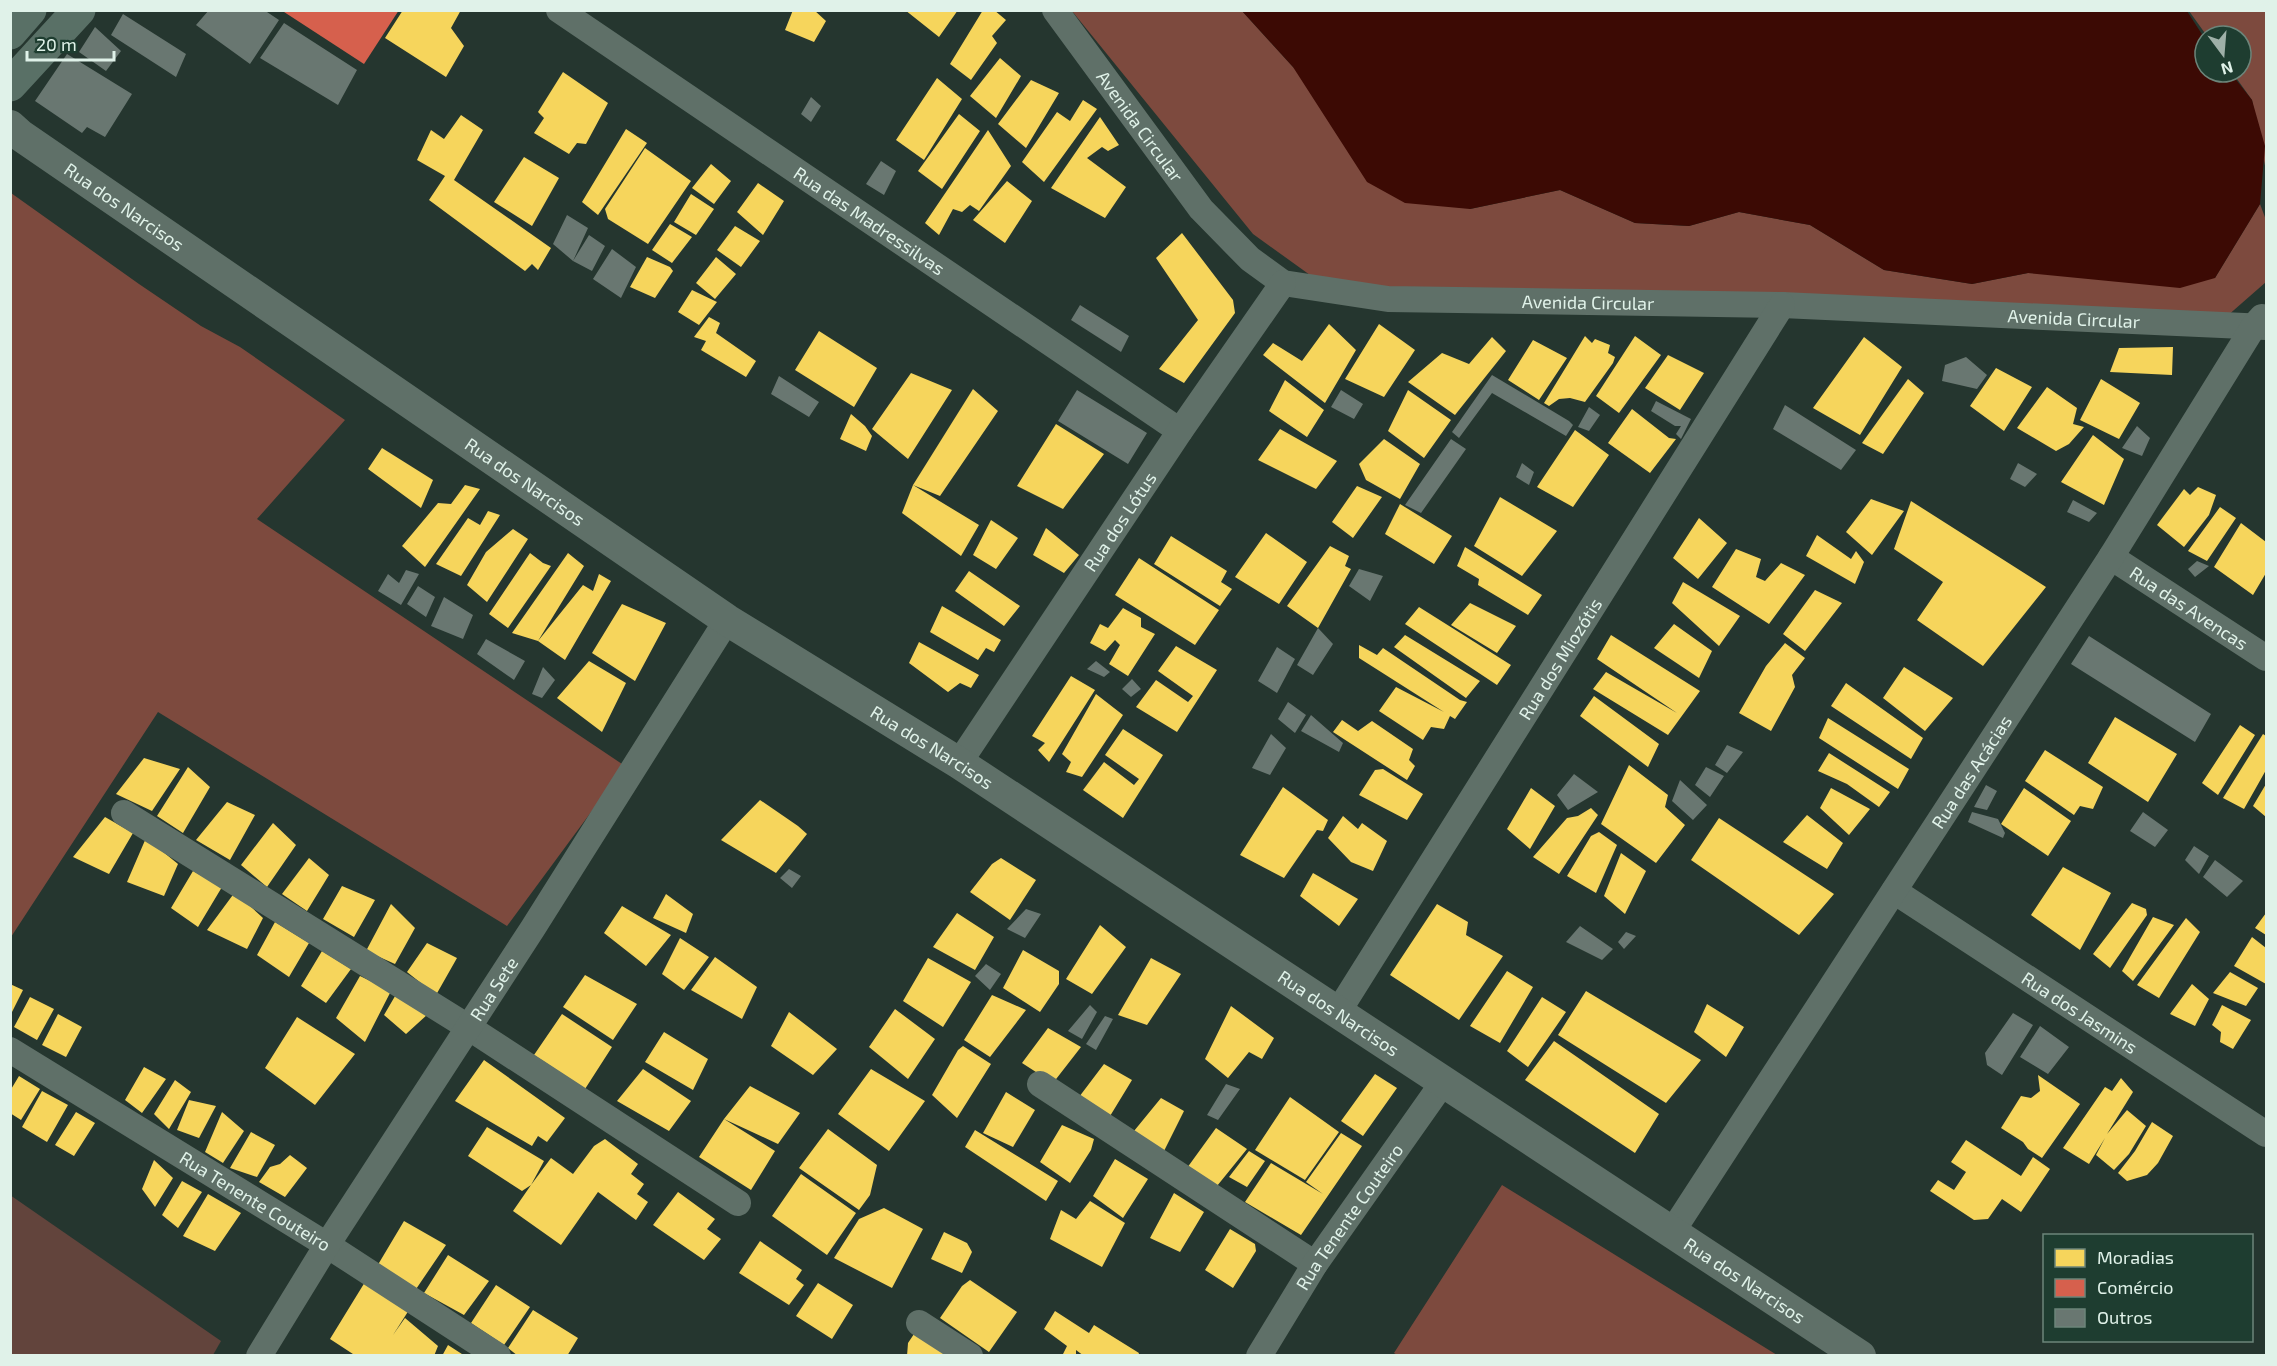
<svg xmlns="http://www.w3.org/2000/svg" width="2277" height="1366" font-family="'Exo 2',sans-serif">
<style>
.green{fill:#62443c}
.forest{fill:#7d4a3e}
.water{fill:#3c0a04}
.homes{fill:#f6d55c}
.shops{fill:#d6604d}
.building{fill:#697771}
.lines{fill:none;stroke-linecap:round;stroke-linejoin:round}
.minor{stroke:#5f7068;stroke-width:26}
.tertiary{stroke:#5f7068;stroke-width:32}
.primary{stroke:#597066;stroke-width:33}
.labels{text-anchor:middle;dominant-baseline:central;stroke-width:6;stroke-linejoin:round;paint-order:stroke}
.street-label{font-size:18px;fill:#e0f2e9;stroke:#1e3d30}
</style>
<rect width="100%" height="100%" fill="#25362f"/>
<!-- green -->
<path class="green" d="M10 1195 221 1341 213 1355H11Z"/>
<!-- forest -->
<path class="forest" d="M1072 11H1242L1293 67 1470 209 1560 190 1635 223 1689 226 1739 212 1810 225 1884 270 1972 284 2028 273 2215 278 2260 204 2266 220V282L2226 317 1335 293 1253 234Z
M2189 11H2266V171L2252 100 2232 72H2241V36H2207Z
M11 193 139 284 201 326 240 347 345 420 257 519 625 766 507 926 158 712 11 937Z
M1502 1185 1777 1355H1397L1394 1353Z"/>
<!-- water -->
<path class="water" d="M1242 11H2187L2205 39V72H2230L2252 100 2265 146 2260 204 2215 278 2180 288 2028 273 1972 284 1884 270 1810 225 1739 212 1689 226 1635 223 1560 190 1470 209 1405 203 1367 182 1293 67Z"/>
<!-- homes -->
<path class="homes" d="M403 10H461L451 28 464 46 446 77 385 38Z
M793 10H814L826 21 814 42 785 30Z
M905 10H958L939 37Z
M983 10H994L1006 20 992 36 997 43 971 80 950 64Z
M1000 58 1021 76 996 118 970 96Z
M563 72 608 103 586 144 577 143 569 154 534 133 544 118 538 112Z
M937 78 962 99 924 160 896 140Z
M1031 80 1059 93 1026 148 998 124Z
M1083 100 1097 109 1044 182 1022 162 1057 112 1070 121Z
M959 114 980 131 942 189 918 171Z
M461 115 483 130 454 180 551 248 538 270 532 264 525 271 429 200 445 176 417 160 431 130 444 139Z
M1100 117 1119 145 1108 151 1102 147 1087 158 1126 187 1105 218 1051 188Z
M626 129 647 143 598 215 582 202Z
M988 130 1011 166 979 211 970 205 962 212 953 209 939 235 925 223Z
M645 148 691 181 648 244 608 219 605 209Z
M524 157 559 178 532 226 494 202Z
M711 164 731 181 714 204 692 188Z
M1007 181 1032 201 1005 243 973 220Z
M758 183 784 201 763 235 737 212Z
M691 194 714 209 696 235 674 222Z
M670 224 692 237 672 263 652 250Z
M735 226 760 241 741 267 717 250Z
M1182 233 1233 300 1235 313 1184 383 1159 369 1198 320 1156 258Z
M647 257 670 267 673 271 655 298 630 287Z
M716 257 736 274 715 299 696 283Z
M692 290 717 302 699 325 678 312Z
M709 317 720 323 716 333 756 361 746 377 701 350 706 341 694 337Z
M1329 324 1356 350 1325 403 1263 355 1273 343 1302 361Z
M1379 324 1415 350 1384 397 1345 379Z
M819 331 877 368 854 407 795 370Z
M1585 336 1592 343 1595 339 1610 345 1608 353 1615 357 1613 363 1585 402 1570 398 1559 399 1549 406 1544 403Z
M1635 336 1661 355 1619 413 1596 396Z
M1492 337 1506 351 1455 415 1408 382 1442 353 1469 364Z
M1864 337 1902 367 1860 435 1813 408Z
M1533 340 1567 358 1539 400 1508 380Z
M2173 347 2172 375 2110 372 2119 348Z
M1668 355 1704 373 1680 410 1645 388Z
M1996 368 2032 387 2004 431 1970 406Z
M911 373 952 390 908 459 872 429Z
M1908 379 1924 393 1883 454 1862 443Z
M2101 379 2140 403 2119 439 2080 420Z
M1285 380 1324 410 1307 437 1269 411Z
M2047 387 2077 408 2073 424 2084 427 2069 444 2056 451 2017 428Z
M973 389 998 411 940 496 913 485 979 525 961 556 902 513 913 485Z
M1408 390 1451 420 1424 458 1388 431Z
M1632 409 1669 438 1676 439 1650 473 1608 443Z
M851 414 865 426 872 436 866 451 840 439Z
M1056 424 1104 454 1063 509 1017 486Z
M1280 429 1337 461 1316 489 1258 460Z
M1575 430 1609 455 1573 507 1537 487Z
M2093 435 2124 459 2104 505 2061 482Z
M1384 439 1420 464 1400 499 1366 480 1359 464Z
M382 448 433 480 421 508 368 469Z
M465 485 480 489 425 567 402 546 438 503 451 504Z
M1357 486 1382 497 1353 538 1332 522Z
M2198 487 2216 495 2209 515 2184 547 2157 525 2184 489 2190 495Z
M1500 497 1557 531 1522 576 1474 546Z
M1871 499 1904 511 1872 555 1846 532Z
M1911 501 2046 587 1983 666 1917 620 1943 582 1894 549Z
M1400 504 1452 536 1434 564 1385 534Z
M2220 507 2236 518 2207 561 2188 551Z
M488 511 500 515 461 576 436 564 468 518 480 525Z
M1699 518 1727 543 1698 579 1673 558Z
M991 520 1018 538 996 569 973 555Z
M2241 523 2266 542V573L2253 595 2214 567Z
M1046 528 1079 555 1064 573 1033 555Z
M513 529 528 539 487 602 467 585 486 552Z
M1266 533 1307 562 1279 604 1235 577Z
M1817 535 1851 559 1856 551 1864 562 1855 584 1806 556Z
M1171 536 1227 571 1221 582 1232 589 1220 606 1154 564Z
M1330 546 1349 556 1345 566 1351 569 1318 628 1287 606Z
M1465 547 1542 595 1528 615 1478 585 1479 579 1457 566Z
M1736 549 1761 559 1756 577 1765 581 1781 563 1805 575 1769 624 1712 587Z
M530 553 543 563 551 566 508 628 489 614Z
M568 553 584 566 538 641 512 633Z
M1139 558 1219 610 1195 645 1115 595Z
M969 571 1020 606 1004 626 955 591Z
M599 574 611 581 565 660 538 641 583 585 593 591Z
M1683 582 1740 616 1719 646 1672 603Z
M1815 590 1842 603 1805 651 1783 634Z
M1470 603 1516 626 1497 653 1451 625Z
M622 604 666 623 635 681 592 653Z
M942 606 1001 640 994 652 986 648 978 660 930 632Z
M1419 607 1511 665 1497 685 1405 624Z
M1123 608 1141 618V627L1155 634 1128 676 1109 664 1120 645 1115 640 1105 651 1090 643 1100 624 1108 628Z
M1674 624 1712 651 1699 678 1654 648Z
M1405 635 1480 681 1466 698 1394 647Z
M1611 635 1700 691 1668 735 1593 689 1606 672 1677 713 1597 659Z
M919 642 979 675 971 688 960 683 948 692 909 663Z
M1785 643 1805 658 1792 675 1795 687 1771 731 1739 713 1766 666Z
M1359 645 1377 655 1383 648 1460 700 1467 702 1455 719 1450 716 1444 729 1431 727 1423 740 1379 711 1396 687 1444 712 1359 658Z
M1176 646 1217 670 1177 732 1136 707 1156 680 1188 702 1193 696 1158 671Z
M589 661 626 683 602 732 557 698Z
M1904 667 1953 698 1925 731 1883 698Z
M1071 676 1095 690 1049 762 1038 750 1045 743 1032 736Z
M1846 683 1923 738 1911 759 1831 706Z
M1096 694 1123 715 1082 777 1066 772 1071 762 1062 754Z
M1594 696 1659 744 1648 767 1580 716Z
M2115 717 2177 754 2148 802 2088 763Z
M1828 718 1909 769 1898 789 1819 738Z
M1342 720 1358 731 1372 721 1413 749 1409 760 1415 766 1407 780 1333 732Z
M2240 725 2255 735 2218 795 2202 783Z
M1123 729 1163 755 1123 818 1083 790 1104 762 1134 785 1139 779 1105 755Z
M2263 734 2266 736V770L2244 809 2223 798Z
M2045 750 2103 787 2093 809 2080 806 2074 815 2025 781Z
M1829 753 1890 792 1879 807 1847 784 1818 771Z
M144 758 180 769 152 811 116 794Z
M1629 765 1668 795 1665 807 1685 825 1656 863 1601 824Z
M188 767 210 787 183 833 157 816Z
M1383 769 1423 794 1407 820 1359 795 1375 770Z
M2266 784V817L2253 806Z
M1283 787 1328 820 1323 831 1317 830 1284 878 1240 855Z
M1531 788 1555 806 1530 849 1507 829Z
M1831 788 1870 809 1849 835 1820 808Z
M2024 788 2071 821 2048 856 2001 824Z
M760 800 798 826 807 834 776 873 721 840Z
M227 802 255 815 230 860 196 840Z
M1591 808 1598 815 1559 874 1533 857 1567 818 1578 816Z
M1807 815 1843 843 1827 869 1783 842Z
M1343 816 1358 829 1362 823 1387 841 1373 871 1351 862 1328 838Z
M105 817 133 833 109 874 73 857Z
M1719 818 1834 894 1799 935 1691 860Z
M273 823 296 845 267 887 241 865Z
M1599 832 1617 845 1596 893 1567 876 1591 836Z
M146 838 178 864 164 896 127 882Z
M1621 853 1646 871 1625 914 1604 896Z
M309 858 329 875 307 911 282 894Z
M1001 858 1036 880 1010 920 970 892 992 864Z
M2063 867 2111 893 2080 950 2031 915Z
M193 871 222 887 198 927 171 908Z
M1313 873 1358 899 1339 926 1300 896Z
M342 886 375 900 354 937 323 919Z
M235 892 263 918 247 949 207 930Z
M666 894 693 914 686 933 653 918Z
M2132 903 2146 909 2147 915 2110 968 2093 954Z
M391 904 415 928 395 964 366 951Z
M1437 904 1468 922 1466 935 1503 956 1459 1020 1390 975Z
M622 906 671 935 646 966 604 933Z
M957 913 994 937 975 970 933 947Z
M2266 913V935L2255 928Z
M2153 917 2174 925 2133 981 2122 971Z
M2186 918 2200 932 2159 998 2137 985Z
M275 922 309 943 289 977 257 955Z
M1100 925 1126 947 1092 994 1066 979Z
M2252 937 2266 948V984L2234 966Z
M680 938 709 957 684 990 662 974Z
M427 943 457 958 436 995 407 972Z
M1023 950 1059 971V984L1040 1012 1003 988Z
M322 951 351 969 326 1003 301 986Z
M715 957 757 987 742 1019 691 990Z
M928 958 971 982 943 1027 903 1001Z
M1151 958 1181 974 1147 1025 1118 1015Z
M1507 971 1533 987 1500 1043 1470 1026Z
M2230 972 2258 988 2246 1006 2213 993Z
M585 975 637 1004 613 1040 563 1007Z
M360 976 391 991 365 1042 336 1018Z
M10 984 23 990 10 1016Z
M2192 984 2209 999 2195 1026 2170 1014Z
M398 991 428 1014 406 1034 384 1015Z
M1586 991 1701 1060 1666 1103 1558 1035Z
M992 995 1026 1010 990 1057 964 1040Z
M30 997 54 1009 37 1040 14 1027Z
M1542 997 1566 1012 1528 1067 1507 1051Z
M1707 1004 1744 1027 1726 1057 1694 1032Z
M2222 1005 2251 1020 2233 1049 2220 1042 2221 1032 2212 1025Z
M1231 1006 1274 1038 1262 1059 1249 1052 1228 1078 1205 1059Z
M895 1009 935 1039 908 1079 869 1047Z
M789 1012 837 1049 813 1075 771 1046Z
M58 1014 82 1027 66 1057 42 1045Z
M562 1014 612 1047 585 1089 534 1055Z
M297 1017 355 1054 315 1105 265 1068Z
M1048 1028 1081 1047 1053 1083 1022 1063Z
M664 1032 708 1059 693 1090 645 1062Z
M1554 1041 1659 1114 1635 1153 1525 1080Z
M963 1046 991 1064 957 1118 932 1095 958 1050Z
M484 1060 565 1118 547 1142 538 1136 532 1146 455 1101Z
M1104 1064 1132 1080 1107 1121 1076 1101Z
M144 1067 166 1079 142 1113 125 1100Z
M643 1069 691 1101 669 1131 617 1101Z
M871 1069 925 1101 889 1151 838 1114Z
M1375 1074 1397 1088 1363 1136 1341 1121Z
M2038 1075 2080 1104 2042 1158 2028 1149 2023 1142 2001 1128 2021 1096 2031 1098 2040 1091Z
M19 1076 40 1089 21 1120 10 1113V1091Z
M2121 1078 2133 1092 2107 1134 2127 1110 2146 1126 2129 1154 2114 1170 2096 1155 2105 1138 2089 1164 2063 1148 2105 1087 2112 1091Z
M175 1080 191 1092 169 1129 154 1114Z
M750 1086 800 1113 778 1144 724 1119 775 1151 751 1190 699 1157 724 1119Z
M42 1091 68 1105 47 1142 22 1127Z
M1006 1092 1035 1110 1013 1147 983 1133Z
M1290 1097 1339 1132 1305 1180 1255 1150Z
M1161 1098 1184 1111 1163 1153 1134 1131Z
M189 1100 216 1106 199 1138 177 1130Z
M76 1112 95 1123 74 1156 55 1145Z
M222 1112 244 1131 223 1163 205 1152Z
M2152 1122 2173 1136 2158 1163 2147 1175 2127 1181 2118 1173 2135 1151Z
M1062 1125 1094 1139 1091 1150 1070 1183 1040 1162Z
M487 1127 544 1161 531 1185 551 1158 573 1174 594 1146 605 1139 638 1164 631 1174 644 1184 637 1194 648 1202 636 1220 598 1192 561 1245 513 1211 531 1185 522 1191 468 1156Z
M1216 1128 1247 1149 1217 1186 1187 1168Z
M828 1129 877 1165 870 1195 859 1210 799 1168Z
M975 1130 1058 1181 1046 1201 965 1147Z
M251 1132 275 1145 257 1177 230 1168Z
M1341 1133 1362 1146 1301 1235 1245 1202 1271 1163 1323 1194 1306 1182Z
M1966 1140 2021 1176 2033 1157 2050 1169 2021 1212 2002 1199 1988 1219 1974 1220 1930 1191 1938 1180 1954 1190 1966 1172 1951 1162Z
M1249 1151 1265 1161 1247 1187 1229 1177Z
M290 1155 307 1168 285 1197 259 1182 270 1167 280 1164Z
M1115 1159 1148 1179 1123 1218 1093 1196Z
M154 1160 173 1178 155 1207 142 1189Z
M801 1174 856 1213 827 1255 772 1216Z
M182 1181 202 1192 178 1228 162 1215Z
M678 1192 715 1219 707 1229 721 1239 704 1260 653 1225Z
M1174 1193 1204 1212 1180 1252 1150 1238Z
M208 1194 241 1213 215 1251 183 1236Z
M1090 1201 1125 1223 1102 1267 1050 1239 1061 1210 1076 1219Z
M884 1208 923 1229 892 1288 834 1258 859 1219Z
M404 1221 446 1245 412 1295 376 1268Z
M1230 1229 1255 1244 1256 1251 1233 1288 1205 1270Z
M944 1232 967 1243 972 1252 962 1273 931 1259Z
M760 1241 802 1270 796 1279 804 1285 789 1305 739 1273Z
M448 1255 489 1281 464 1315 424 1293Z
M970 1280 1017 1312 989 1352 940 1318 962 1286Z
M365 1282 409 1310 393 1335 405 1318 438 1346 434 1356H356L330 1339Z
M818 1283 853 1305 832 1339 796 1316Z
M496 1285 530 1307 504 1345 471 1323Z
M533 1310 578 1338 567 1356H518L508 1348Z
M1055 1311 1089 1333 1094 1325 1139 1353 1138 1356H1084L1076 1350V1356H1062L1067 1346 1044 1329Z
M916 1331 955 1356H907L908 1343Z
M448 1345 465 1356H442Z"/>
<!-- shops -->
<path class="shops" d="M281 10H399L364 64Z"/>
<!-- building -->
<path class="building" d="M209 10H264L279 20 250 64 196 25Z
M123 14 186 54 176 77 111 35Z
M284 23 357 70 338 105 260 58Z
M95 27 121 51 106 71 79 52Z
M67 54 132 94 105 137 87 127 82 133 35 101Z
M811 97 821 106 811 122 801 114Z
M881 161 896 171 884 195 866 184Z
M567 215 588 228 573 261 589 235 605 246 592 271 573 261 553 244Z
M612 249 636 267 621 298 593 279Z
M1080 305 1129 336 1121 352 1071 320Z
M1966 357 1987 375 1977 389 1942 381 1945 365Z
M1492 375 1569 421 1573 425 1566 436 1492 393 1459 438 1452 432Z
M779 376 819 402 809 417 771 394Z
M1077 390 1147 433 1128 464 1058 421Z
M1341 390 1363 404 1354 419 1331 407Z
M1656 401 1691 419 1681 439 1676 434 1681 426H1675L1651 411Z
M1785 405 1856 450 1841 470 1773 429Z
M1589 407 1600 415 1589 431 1578 427Z
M2137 426 2150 438 2142 456 2122 448Z
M1451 439 1466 449 1421 513 1405 505Z
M1522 463 1534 472 1529 485 1516 477Z
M2018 463 2037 474 2025 487 2010 479Z
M2073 500 2097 513 2089 522 2067 512Z
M2197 561 2209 566 2195 577 2188 569Z
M1359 569 1383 576 1370 601 1349 586Z
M406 570 419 574 401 605 378 591 388 574 399 583Z
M418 586 435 597 426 617 407 604Z
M444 597 473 615 463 639 431 626Z
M1318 628 1333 644 1313 675 1297 665Z
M2089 636 2211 714 2195 742 2071 664Z
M486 639 525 661 514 680 477 654Z
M1277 647 1295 659 1277 693 1258 681Z
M1096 661 1110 672 1104 677 1087 669Z
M543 667 555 680 542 698 532 694Z
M1132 679 1141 689 1131 697 1122 689Z
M1288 702 1306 715 1295 733 1278 719Z
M1311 715 1343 743 1339 752 1301 731Z
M1271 734 1286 748 1270 775 1252 768Z
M1727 745 1743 752 1727 773 1715 765Z
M1706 767 1724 776 1710 797 1695 785Z
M1574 774 1598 792 1568 810 1557 795Z
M1680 780 1707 805 1693 820 1672 801Z
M1986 785 1997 791 1987 810 1974 807Z
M1972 812 1998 819 2005 833 2003 838 1968 822Z
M2143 812 2168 830 2155 847 2130 831Z
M2194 846 2209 856 2199 874 2185 860Z
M2215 860 2243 881 2227 897 2203 877Z
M789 869 801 876 792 888 780 878Z
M1026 909 1041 914 1025 938 1007 929Z
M1580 926 1613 949 1602 960 1566 942Z
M1626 932 1636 936 1624 949 1618 942Z
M986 964 1001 974 990 990 975 976Z
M1090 1005 1097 1012 1082 1039 1068 1031Z
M2013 1013 2033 1025 2002 1075 1987 1065 1985 1053Z
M1105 1016 1113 1019 1096 1050 1086 1044Z
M2040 1026 2069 1047 2048 1074 2020 1057Z
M1226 1084 1240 1089 1218 1120 1207 1115Z"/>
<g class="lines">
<!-- minor -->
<g class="minor">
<path id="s1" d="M559 10 1180 431"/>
<path id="s2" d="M1055 10 1201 209 1250 259 1283 283 1388 299 1782 305 2266 327"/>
<path id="s3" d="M2111 557 2266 658"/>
<path id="s4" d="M959 763 1180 431 1283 283"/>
<path d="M124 813 468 1027 738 1203"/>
<path id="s5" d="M1894 891 2266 1134"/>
<path id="s6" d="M1338 1012 1782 305"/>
<path id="s7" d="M10 1050 327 1245 498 1356"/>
<path d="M1040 1084 1315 1264"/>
<path id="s8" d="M1672 1232 2111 557 2254 326 2262 317"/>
<path d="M919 1323 970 1356"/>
<path id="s9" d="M259 1356 327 1245 533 928 727 620"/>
<path id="s10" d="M1259 1356 1315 1264 1444 1081"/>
</g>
<!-- tertiary -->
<path class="tertiary" id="s11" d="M10 126 20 135 727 620 959 763 1860 1356"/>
<!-- primary -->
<path class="primary" d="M10 33 30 10
M10 85 79 10"/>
</g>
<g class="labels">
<!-- street labels -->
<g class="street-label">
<text stroke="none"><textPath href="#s2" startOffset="144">Avenida Circular</textPath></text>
<text stroke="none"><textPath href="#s11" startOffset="140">Rua dos Narcisos</textPath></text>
<text stroke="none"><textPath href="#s1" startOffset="375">Rua das Madressilvas</textPath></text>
<text stroke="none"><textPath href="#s2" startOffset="664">Avenida Circular</textPath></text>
<text stroke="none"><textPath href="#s2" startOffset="1150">Avenida Circular</textPath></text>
<text stroke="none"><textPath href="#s11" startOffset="626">Rua dos Narcisos</textPath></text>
<text stroke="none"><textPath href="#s4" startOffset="290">Rua dos Lótus</textPath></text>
<text stroke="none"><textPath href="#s3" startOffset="93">Rua das Avencas</textPath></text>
<text stroke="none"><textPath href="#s6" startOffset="417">Rua dos Miozótis</textPath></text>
<text stroke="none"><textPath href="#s11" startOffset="1112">Rua dos Narcisos</textPath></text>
<text stroke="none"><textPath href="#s8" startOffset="549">Rua das Acácias</textPath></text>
<text stroke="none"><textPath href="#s9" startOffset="436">Rua Sete</textPath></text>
<text stroke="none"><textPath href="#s11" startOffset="1598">Rua dos Narcisos</textPath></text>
<text stroke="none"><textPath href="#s5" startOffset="222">Rua dos Jasmins</textPath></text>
<text stroke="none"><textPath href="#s7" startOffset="288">Rua Tenente Couteiro</textPath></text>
<text stroke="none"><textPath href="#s10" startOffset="166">Rua Tenente Couteiro</textPath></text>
<text stroke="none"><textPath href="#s11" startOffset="2084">Rua dos Narcisos</textPath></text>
</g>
</g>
<!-- border -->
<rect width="2277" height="1366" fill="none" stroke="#e0f2e9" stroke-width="24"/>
<!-- legend -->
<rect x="2043" y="1234" width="210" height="108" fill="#1e3d30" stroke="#6c857a" stroke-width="1.5"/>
<rect x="2055" y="1249" width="30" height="18" fill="#f6d55c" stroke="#6c857a" stroke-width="1.5"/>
<text x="2097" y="1264" font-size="18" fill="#e0f2e9">Moradias</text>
<rect x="2055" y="1279" width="30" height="18" fill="#d6604d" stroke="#6c857a" stroke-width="1.5"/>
<text x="2097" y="1294" font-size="18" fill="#e0f2e9">Comércio</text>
<rect x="2055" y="1309" width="30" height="18" fill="#697771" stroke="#6c857a" stroke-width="1.5"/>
<text x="2097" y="1324" font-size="18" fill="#e0f2e9">Outros</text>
<!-- north arrow -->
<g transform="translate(2223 54) rotate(164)"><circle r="28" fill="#1e3d30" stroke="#6c857a" stroke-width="1.5"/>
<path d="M0-4.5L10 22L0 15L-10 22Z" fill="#9fb0a8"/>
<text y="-9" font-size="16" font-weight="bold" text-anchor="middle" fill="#e0f2e9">N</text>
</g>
<!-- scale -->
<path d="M27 51v9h87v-9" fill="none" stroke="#e0f2e9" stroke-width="3"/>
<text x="36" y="51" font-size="18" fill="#e0f2e9" stroke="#1e3d30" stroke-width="4.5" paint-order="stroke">20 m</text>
</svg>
